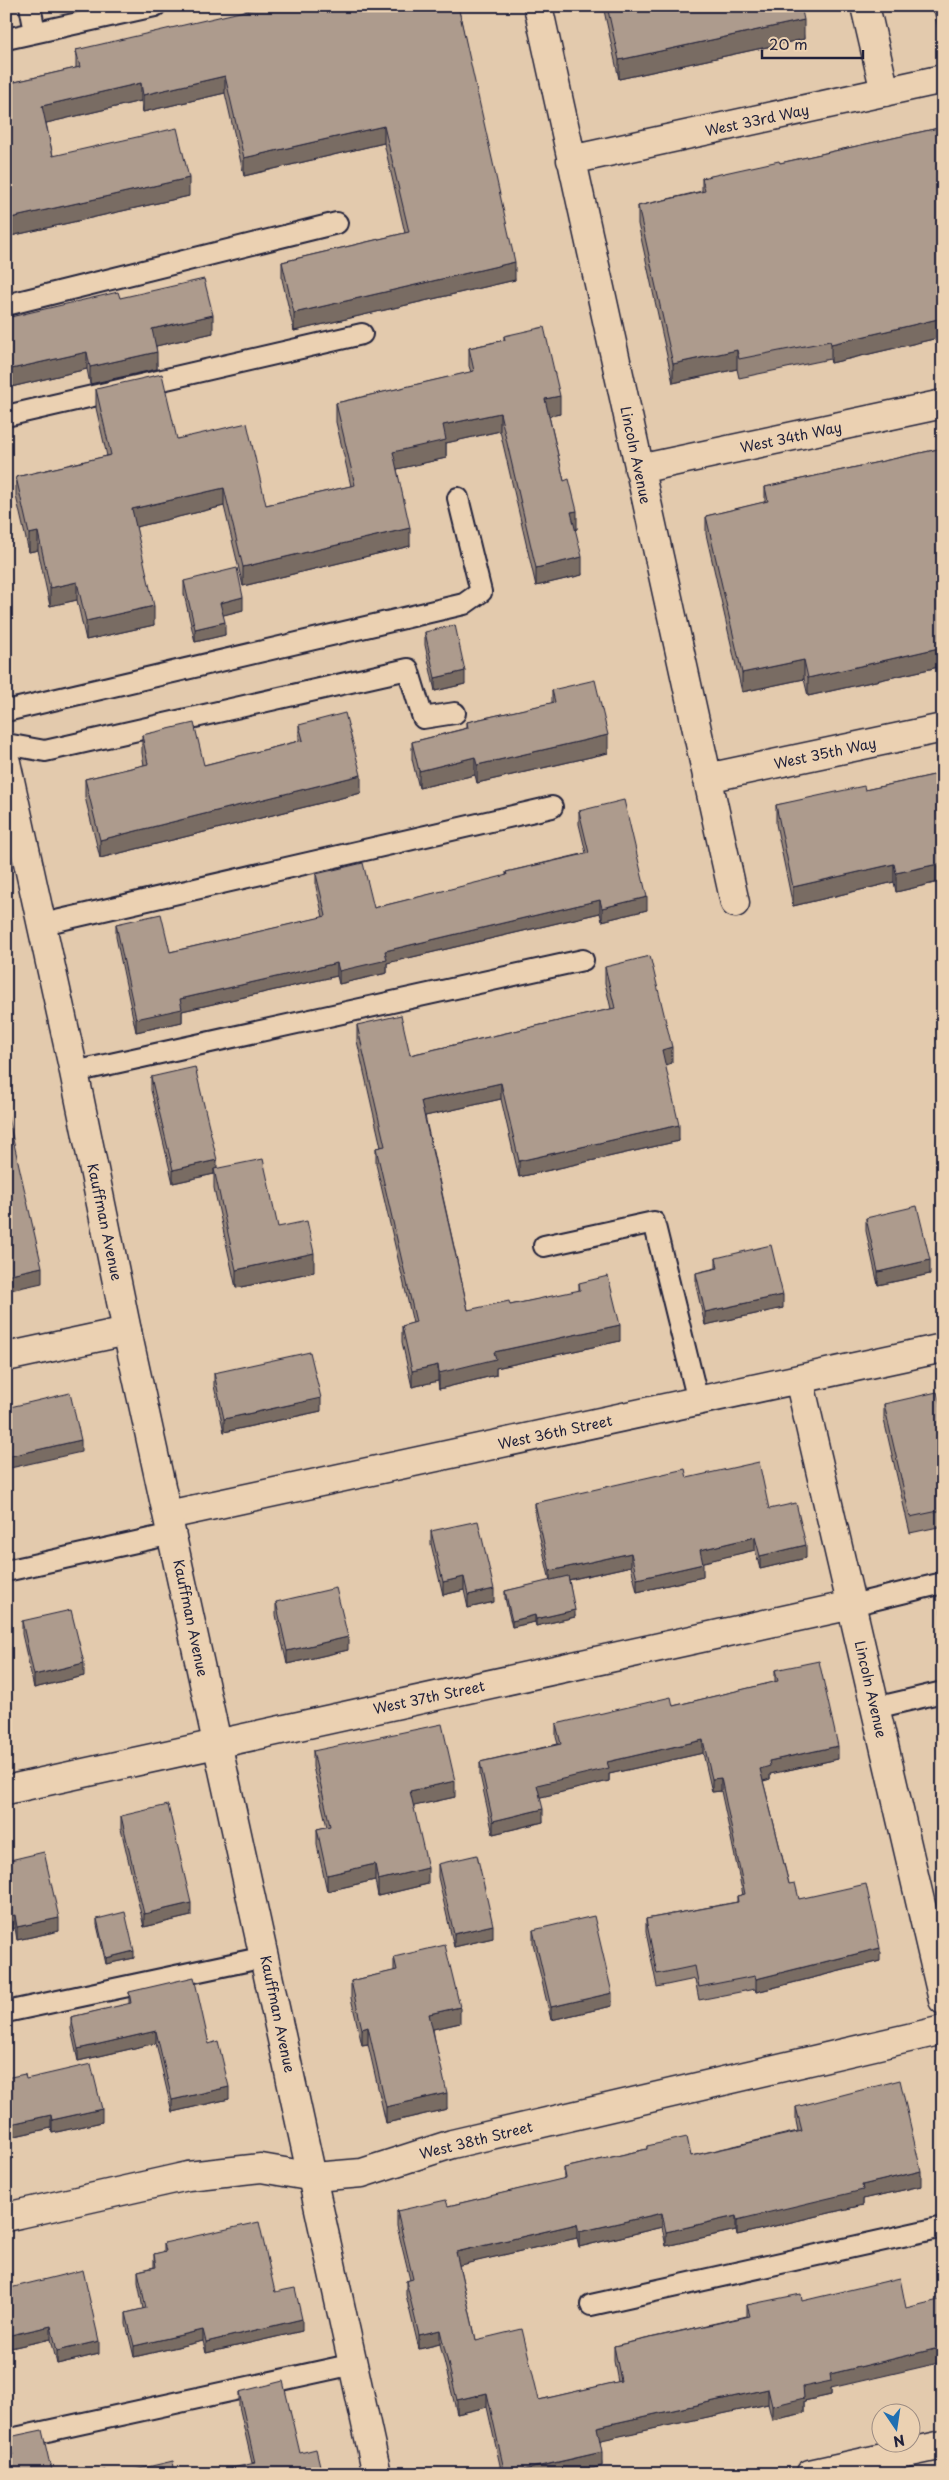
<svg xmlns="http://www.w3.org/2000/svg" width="949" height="2480" font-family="'Playpen Sans',sans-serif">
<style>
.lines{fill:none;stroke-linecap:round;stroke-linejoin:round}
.service-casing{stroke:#22223b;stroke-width:24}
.minor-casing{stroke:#22223b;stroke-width:31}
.tertiary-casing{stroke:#22223b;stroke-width:31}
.service{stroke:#ebd1b2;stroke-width:20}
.minor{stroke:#ebd1b2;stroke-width:28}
.tertiary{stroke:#ebd1b2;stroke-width:28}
.wall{fill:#958579;stroke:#22223b}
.shaded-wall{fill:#796c63;stroke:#22223b}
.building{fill:#ad9b8d;stroke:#22223b}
.labels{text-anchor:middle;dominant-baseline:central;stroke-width:4;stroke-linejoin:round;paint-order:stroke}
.street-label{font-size:14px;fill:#22223b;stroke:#ebd1b2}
</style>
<rect width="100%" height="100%" fill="#e3caad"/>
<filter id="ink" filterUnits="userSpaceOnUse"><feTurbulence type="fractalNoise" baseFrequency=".02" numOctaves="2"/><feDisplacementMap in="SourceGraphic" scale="10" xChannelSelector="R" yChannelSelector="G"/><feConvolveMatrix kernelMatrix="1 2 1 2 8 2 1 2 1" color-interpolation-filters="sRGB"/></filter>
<g filter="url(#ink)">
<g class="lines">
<defs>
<path id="service" d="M30 6 35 32
M6 39 155 6
M6 305 337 223
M6 416 362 334
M6 711 464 604 481 592 458 498
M6 744 45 751 408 669 423 718 455 713
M43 924 552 807
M74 1072 583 960
M544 1246 654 1222 698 1401
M6 1571 172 1534
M852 1605 943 1583
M875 1708 943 1692
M6 2012 265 1957
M591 2305 943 2227
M6 2440 354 2364"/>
<path id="minor" d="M538 6 735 903
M865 6 885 92
M571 160 943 79
M639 469 943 404
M707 778 943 728
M6 1357 127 1331
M799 1379 943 2000
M168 1515 943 1348
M6 1790 852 1605
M6 2217 188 2176 261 2168 314 2177 362 2173 452 2144 943 2030"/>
<path id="tertiary" d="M6 762 74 1072 127 1331 377 2474
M810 2474 943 2445"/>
</defs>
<!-- service casing -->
<use href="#service" class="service-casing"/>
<!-- minor casing -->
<use href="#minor" class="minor-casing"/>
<!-- tertiary casing -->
<use href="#tertiary" class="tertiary-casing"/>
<!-- service -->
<use href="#service" class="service"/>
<!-- minor -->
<use href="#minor" class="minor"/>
<!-- tertiary -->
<use href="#tertiary" class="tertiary"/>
</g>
<!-- wall -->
<path class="wall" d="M458 6 515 280 294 331 282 279V262L405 233 384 143 244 176 225 93 143 112 141 101 46 123 53 156 189 196 6 237V84L76 68V50Z
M603 6H801L804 39 619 79Z
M933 6H943L938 28Z
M943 127 939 340 938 338 831 363 830 359 739 378 737 369 673 383 638 224V206L702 191V178L780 163Z
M120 298 213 333 156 346 157 369 90 384 87 369 7 388 6 318Z
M504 336 560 414 549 416 564 481 577 529 575 530 582 575 536 586 500 431 446 443V458L397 469 410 546 243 586 224 506 136 527 154 625 86 640 77 600 50 606 38 550 29 552 16 496V477L107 456 96 408V389L177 439 266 505 351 486 336 422V403L471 372 469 366V348L504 340Z
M943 448V666L808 696 804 679 742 692 706 534V516L765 502V487Z
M184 581 243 610 223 615 225 635 195 642 184 594Z
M425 632 465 684 435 691 425 645Z
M552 690 608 753 477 783 475 775 419 788 412 759V742L467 728V722L552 703Z
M299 725 361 793 100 858 85 797V779L144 765 142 753V735L204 765 299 741Z
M943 773V881L896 892 894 882 793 906 776 824V805L865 790Z
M579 811 647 910 602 921 600 913 387 963V973L339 984 337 976 182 1011V1022L136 1032 116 937V924L170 952 323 917 316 887V874L374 908 506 876V872L586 853 579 824Z
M605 967 672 1063 665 1065 679 1141 519 1177 501 1099 425 1116 468 1310 510 1305 579 1291V1283L620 1341 496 1368V1375L439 1389 438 1381 412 1387 402 1342V1326L413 1323 376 1164V1148L381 1147 357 1041V1025L410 1055 611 1009 605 983Z
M151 1077 217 1169 278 1227 314 1272 236 1288 214 1188V1174L173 1183 151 1090Z
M866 1218 930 1274 878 1285 866 1231Z
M716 1258 783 1308 705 1325 696 1286V1273L716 1268Z
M214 1373 321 1411 224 1432 214 1386Z
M884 1404 943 1412V1526L910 1533 884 1420Z
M687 1478 769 1509 806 1558 760 1569 755 1550 702 1562 703 1577 637 1592 631 1566 569 1580 575 1617 536 1626 535 1622 512 1627 505 1598V1591L550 1581 535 1516V1503Z
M431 1531 494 1602 468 1608 464 1590 443 1595 431 1544Z
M941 1596H943V1622L941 1612Z
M276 1602 348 1650 287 1664 276 1615Z
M22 1621 84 1676 34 1688 22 1634Z
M775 1670 838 1759 770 1774V1779L763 1781 789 1884 799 1899 880 1961 756 1992 755 1989 699 2000 695 1979 657 1987 646 1932V1919L737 1902V1896L743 1895 721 1791 712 1792 703 1753 609 1774V1781L540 1797 543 1822 493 1834 480 1775V1762L558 1744 556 1737V1724L673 1706 775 1682Z
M313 1751 455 1797 413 1806 428 1884 378 1896 375 1880 327 1891 317 1845V1829L327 1827 313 1767Z
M121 1816 191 1916 144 1927 121 1829Z
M6 1861 59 1931 17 1940 15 1928Z
M438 1864 493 1938 454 1947 438 1877Z
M97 1919 134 1958 106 1964 97 1925Z
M533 1930 612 2006 551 2020 533 1943Z
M394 1957 460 2023 433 2029 447 2109 386 2123 368 2044 362 2045 351 1998V1981L394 1971Z
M129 1992 209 2044 229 2099 172 2112 156 2043 78 2061 71 2029V2017L129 2004Z
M6 2078 102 2122 52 2133 51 2128 6 2138Z
M796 2107 921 2186 863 2199V2205L737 2235 736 2230 666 2246 662 2227 579 2247 577 2238 459 2265 476 2340 539 2400 618 2382 614 2361V2346L747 2316V2305L802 2301 831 2388V2395L804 2401V2413L772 2420 768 2404 600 2440 602 2466 569 2474H502L487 2407 457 2414 440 2344 419 2349 406 2295V2281L410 2280 397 2226V2211L448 2206 564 2179V2168L647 2149V2146L691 2156 798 2131 796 2121Z
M164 2243 275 2292 302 2331 206 2353 203 2341 134 2357 126 2324V2313L143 2309 138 2282V2271L154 2267V2254L164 2252Z
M6 2289 99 2354 57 2364 51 2339 6 2349Z
M239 2392 300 2453 252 2463 239 2406Z
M9 2437 52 2474 10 2456 9 2452Z"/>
<!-- shaded-wall -->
<path class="shaded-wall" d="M943 14V27L938 28V15Z
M804 20V39L619 79V60Z
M225 76V93L143 112V95Z
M141 83V101L42 124V106Z
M384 126V143L244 176V158Z
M189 178V196L6 237V219Z
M515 262V280L294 331V313Z
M213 315V333L152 347V329Z
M938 319V338L831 363V344Z
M943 321V339L939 340V322Z
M737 350V369L673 383V364Z
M87 352V369L7 388V370Z
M157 352V369L90 384V367Z
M560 396V414L545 417V399Z
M500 413V431L446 443V458L393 470V452L443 425Z
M224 488V506L132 528V509Z
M577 511V529L571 531V512Z
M410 528V546L243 586V567Z
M38 532V550L29 552V534Z
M582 557V575L536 586V568Z
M77 582V600L50 606V588Z
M243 597V610L220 616V603Z
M154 606V625L86 640V621Z
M225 622V635L195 642V629Z
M943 647V666L808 696V678Z
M804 660V679L742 692V673Z
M465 671V684L435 691V678Z
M608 735V753L477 783V765Z
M475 757V775L419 788V771Z
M361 775V793L100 858V840Z
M943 863V881L896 892V873Z
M894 864V882L793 906V887Z
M647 897V910L602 921V908Z
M600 900V913L387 963V973L339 984V971L385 951Z
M337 963V976L182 1011V1022L136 1032V1019L180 999Z
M672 1047V1063L662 1066V1050Z
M501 1083V1099L421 1117V1101Z
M679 1125V1141L519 1177V1161Z
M217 1160V1173L214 1169V1174L173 1183V1170Z
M314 1253V1272L236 1288V1270Z
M930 1260V1274L878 1285V1272Z
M42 1267V1283L6 1291V1275Z
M783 1295V1308L705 1325V1312Z
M620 1325V1341L496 1368V1375L439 1389V1373L494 1352Z
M438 1365V1381L412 1387V1371Z
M321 1398V1411L224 1432V1419Z
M81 1440V1452L6 1469V1457Z
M755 1537V1550L700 1563V1550Z
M806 1545V1558L760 1569V1556Z
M631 1553V1566L550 1584V1571Z
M703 1564V1577L637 1592V1579Z
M464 1577V1590L443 1595V1582Z
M494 1589V1602L468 1608V1595Z
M575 1610V1617L536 1626V1619Z
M535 1615V1622L512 1627V1621Z
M348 1637V1650L287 1664V1651Z
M84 1663V1676L34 1688V1675Z
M703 1740V1753L609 1774V1781L537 1798V1785L607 1762Z
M838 1746V1759L770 1774V1779L760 1782V1769L769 1761Z
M721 1778V1791L712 1792V1779Z
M455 1781V1797L410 1807V1791Z
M543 1809V1822L493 1834V1821Z
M375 1864V1880L327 1891V1875Z
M428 1868V1884L378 1896V1880Z
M191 1903V1916L144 1927V1914Z
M15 1915V1928L6 1930V1917Z
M59 1918V1931L17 1940V1927Z
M493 1925V1938L454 1947V1934Z
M880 1948V1961L756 1992V1979Z
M134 1951V1958L106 1964V1958Z
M612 1993V2006L551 2020V2007Z
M460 2007V2023L429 2030V2014Z
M368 2027V2044L362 2045V2029Z
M156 2031V2043L78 2061V2049Z
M229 2087V2099L172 2112V2100Z
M447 2093V2109L386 2123V2107Z
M102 2109V2122L52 2133V2120Z
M51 2115V2128L6 2138V2125Z
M921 2171V2186L863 2199V2205L737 2235V2220L862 2185Z
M662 2213V2227L579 2247V2232Z
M736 2216V2230L666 2246V2232Z
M577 2224V2238L456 2266V2252Z
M302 2319V2331L206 2353V2342Z
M51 2326V2339L6 2349V2336Z
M203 2330V2341L134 2357V2346Z
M440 2330V2344L419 2349V2335Z
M99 2341V2354L57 2364V2351Z
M943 2347V2362L831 2388V2395L804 2401V2413L772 2420V2406L803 2387 830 2374Z
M768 2389V2404L597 2441V2427Z
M487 2393V2407L457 2414V2400Z
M602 2452V2466L569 2474H507Z"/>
<!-- building -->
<path class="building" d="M266 6H458L515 262 294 313 282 262 409 232 384 126 244 158 225 76 143 95 141 83 42 106 53 156 177 128 189 178 6 219V84L80 67 76 50Z
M607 6H801L804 20 619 60Z
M936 6H943V14L938 15Z
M943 127V321L939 322 938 319 831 344 830 341 739 359 737 350 673 364 638 206 705 191 702 178 779 161 780 163Z
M204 279 213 315 152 329 157 352 90 367 87 352 7 370 6 318 118 292 120 298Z
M544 327 560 396 545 399 564 481 569 479 577 511 571 512 582 557 536 568 500 413 443 425 446 440 393 452 410 528 243 567 224 488 132 509 154 606 86 621 77 582 50 588 38 532 29 534 16 477 111 455 96 389 162 374 177 439 247 423 266 505 355 485 336 403 474 371 469 348 505 340 504 336Z
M943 448V647L808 678 804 660 742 673 706 516 768 501 765 487Z
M237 568 243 597 220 603 225 622 195 629 184 581Z
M455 625 465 671 435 678 425 632Z
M595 680 608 735 477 765 475 757 419 771 412 742 468 728 467 722 555 702 552 690Z
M345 713 361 775 100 840 85 779 148 764 142 735 194 723 204 765 303 740 299 725Z
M943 773V863L896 873 894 864 793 887 776 805 864 786 865 790Z
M624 800 647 897 602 908 600 900 385 951 387 960 339 971 337 963 180 999 182 1009 136 1019 116 924 161 914 170 952 326 916 316 874 363 863 374 908 507 875 506 872 589 853 579 811Z
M650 956 672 1047 662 1050 679 1125 519 1161 501 1083 421 1101 468 1310 509 1301 510 1305 580 1290 579 1283 608 1276 620 1325 494 1352 496 1359 439 1373 438 1365 412 1371 402 1326 416 1322 376 1148 385 1146 357 1025 401 1015 410 1055 615 1008 605 967Z
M195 1067 217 1160 173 1170 151 1077Z
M6 1113H7L42 1267 6 1275Z
M263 1159 278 1227 307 1221 314 1253 236 1270 214 1169Z
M917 1206 930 1260 878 1272 866 1218Z
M771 1245 783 1295 705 1312 696 1273 718 1268 716 1258Z
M310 1352 321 1398 224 1419 214 1373Z
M937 1392 942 1412H943V1510L910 1517 884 1404Z
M70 1393 81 1440 6 1457V1408Z
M759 1462 769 1509 796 1503 806 1545 760 1556 755 1537 700 1550 703 1564 637 1579 631 1553 550 1571 535 1503 685 1469 687 1478Z
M478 1521 494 1589 468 1595 464 1577 443 1582 431 1531Z
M568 1576 575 1610 536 1619 535 1615 512 1621 505 1591Z
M336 1588 348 1637 287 1651 276 1602Z
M941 1596H943V1606Z
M71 1610 84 1663 34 1675 22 1621Z
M819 1661 838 1746 769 1761 770 1766 760 1769 789 1884 795 1883 799 1899 866 1884 880 1948 756 1979 755 1976 699 1987 695 1966 657 1974 646 1919 738 1902 737 1896 745 1894 721 1778 712 1779 703 1740 607 1762 609 1768 537 1785 543 1809 493 1821 480 1762 561 1744 556 1724 671 1697 673 1706 778 1681 775 1670Z
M442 1724 455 1781 410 1791 428 1868 378 1880 375 1864 327 1875 317 1829 330 1826 313 1751Z
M168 1805 191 1903 144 1914 121 1816Z
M44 1852 59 1918 17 1927 15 1915 6 1917V1861Z
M477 1855 493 1925 454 1934 438 1864Z
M125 1912 134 1951 106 1958 97 1919Z
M594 1916 612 1993 551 2007 533 1930Z
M445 1945 460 2007 429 2014 447 2093 386 2107 368 2027 362 2029 351 1981 397 1970 394 1957Z
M194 1977 209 2044 218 2041 229 2087 172 2100 156 2031 78 2049 71 2017 131 2003 129 1992Z
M91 2064 102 2109 52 2120 51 2115 6 2125V2078L25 2074 26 2079Z
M900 2080 921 2171 862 2185 863 2190 737 2220 736 2216 666 2232 662 2213 579 2232 577 2224 456 2252 476 2340 522 2329 539 2400 621 2381 614 2346 750 2316 747 2305 801 2294 802 2301 900 2278 906 2308 943 2299V2347L830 2374 831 2381 803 2387 804 2398 772 2406 768 2389 597 2427 602 2452 505 2474 487 2393 457 2400 440 2330 419 2335 406 2281 413 2279 397 2211 446 2200 448 2206 566 2178 564 2168 647 2149V2146L687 2137 691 2156 802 2131 796 2107Z
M259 2222 275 2292 295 2288 302 2319 206 2342 203 2330 134 2346 126 2313 146 2308 138 2271 156 2267 154 2254 166 2251 164 2243Z
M83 2270 99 2341 57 2351 51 2326 6 2336V2289Z
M283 2381 300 2453 316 2449 322 2474H205L255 2463 239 2392Z
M42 2430 52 2474H6V2457L13 2455 9 2437Z
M173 2461 175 2474H118Z
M105 2470 106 2474H90Z"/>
</g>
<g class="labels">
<!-- street labels -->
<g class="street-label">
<text transform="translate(757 120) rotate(-12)">West 33rd Way</text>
<text transform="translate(791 437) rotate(-12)">West 34th Way</text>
<text transform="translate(636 455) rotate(78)">Lincoln Avenue</text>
<text transform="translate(825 753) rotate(-12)">West 35th Way</text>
<text transform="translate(105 1222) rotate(78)">Kauffman Avenue</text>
<text transform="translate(555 1432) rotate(-12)">West 36th Street</text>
<text transform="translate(191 1618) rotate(78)">Kauffman Avenue</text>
<text transform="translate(871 1689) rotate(77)">Lincoln Avenue</text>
<text transform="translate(429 1697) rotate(-12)">West 37th Street</text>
<text transform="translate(278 2014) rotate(78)">Kauffman Avenue</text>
<text transform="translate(476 2140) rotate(-14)">West 38th Street</text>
</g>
</g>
<!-- margin -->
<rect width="949" height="2480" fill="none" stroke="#ebd1b2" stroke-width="25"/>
<rect x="12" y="12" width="924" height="2455" fill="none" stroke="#22223b" stroke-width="2" filter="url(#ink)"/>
<!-- north arrow -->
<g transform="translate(896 2428) rotate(167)"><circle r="24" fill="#ebd1b2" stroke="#9b8b82"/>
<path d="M0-4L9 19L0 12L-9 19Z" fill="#1f6fb2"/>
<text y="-8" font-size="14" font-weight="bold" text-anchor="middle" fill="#22223b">N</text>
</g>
<!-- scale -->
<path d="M762 50v8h101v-8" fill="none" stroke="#22223b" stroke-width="2.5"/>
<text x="769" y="50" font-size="15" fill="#22223b" stroke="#ebd1b2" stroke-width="4" paint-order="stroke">20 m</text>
</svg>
